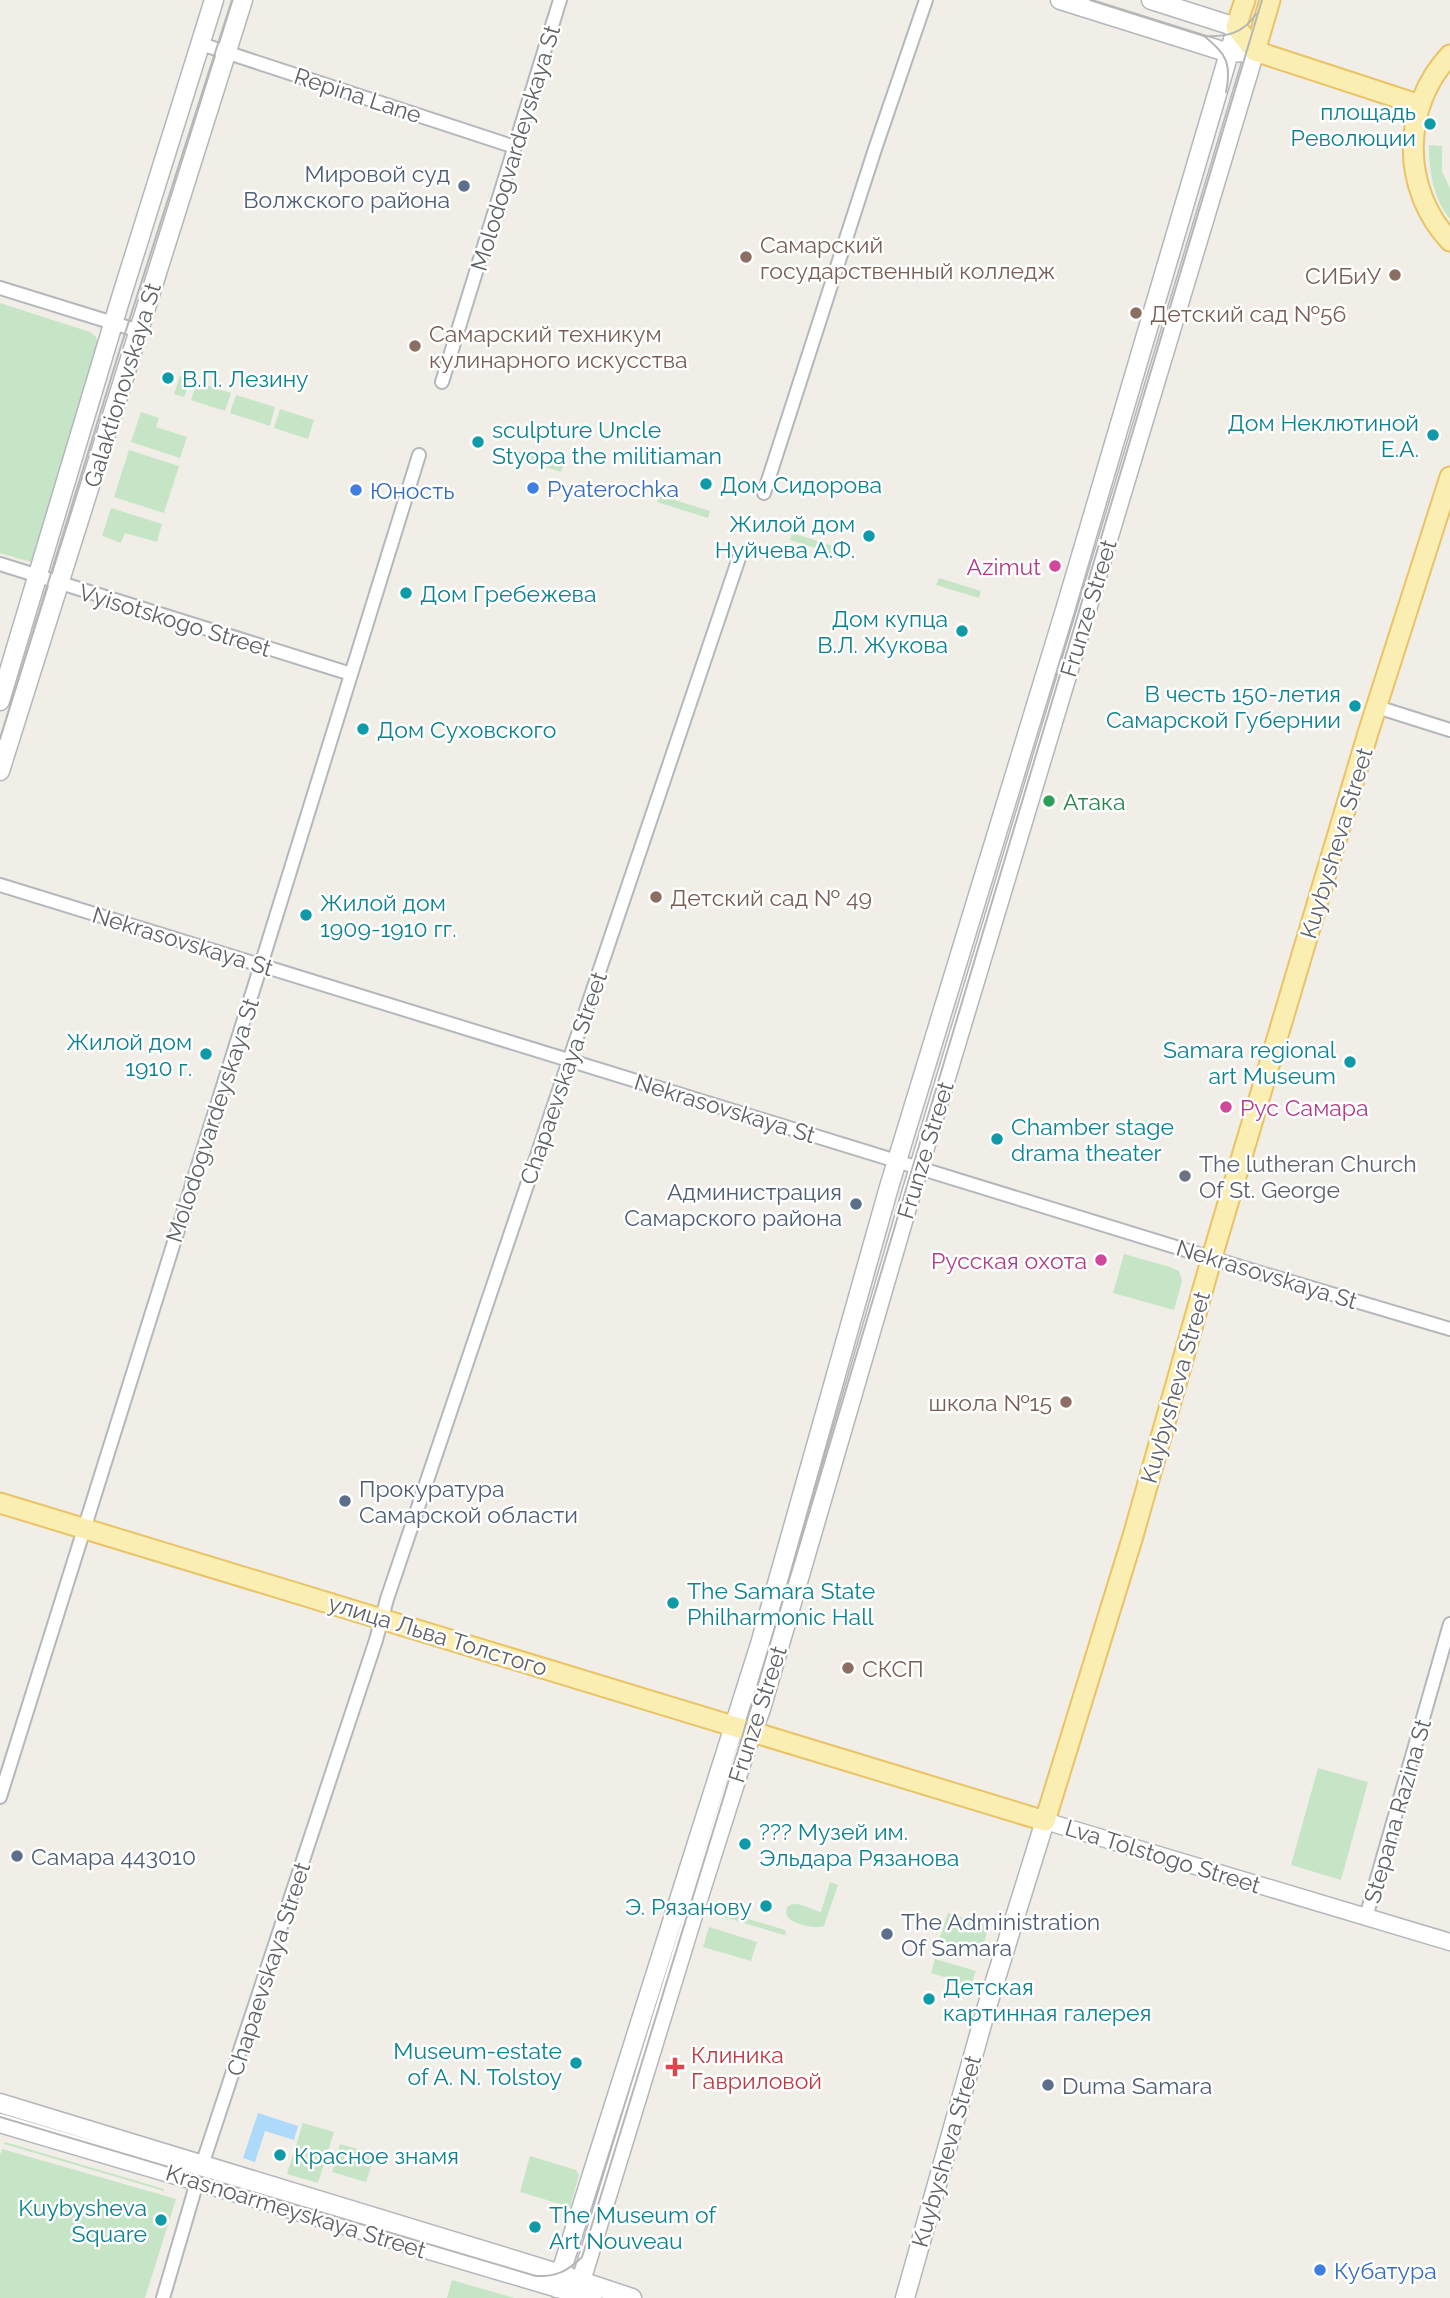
<svg xmlns="http://www.w3.org/2000/svg" width="1450" height="2298" font-family="Raleway,sans-serif">
<style>
.green{fill:#c6e5c6}
.water{fill:#add9fa}
.lines{fill:none;stroke-linecap:round;stroke-linejoin:round}
.minor-casing{stroke:#b4b7bb;stroke-width:16}
.tertiary-casing{stroke:#b4b7bb;stroke-width:19}
.secondary-casing{stroke:#b3b6bb;stroke-width:21}
.primary-casing{stroke:#e9c366;stroke-width:23}
.minor{stroke:#fff;stroke-width:12}
.tertiary{stroke:#fff;stroke-width:16}
.secondary{stroke:#fff;stroke-width:18}
.primary{stroke:#faeeb2;stroke-width:19}
.tram{stroke:#b5b6b6;stroke-width:2}
.culture-dot{fill:#0f9aa8;stroke:#fff;stroke-width:2.5}
.service-dot{fill:#5c6f8a;stroke:#fff;stroke-width:2.5}
.education-dot{fill:#8d6e63;stroke:#fff;stroke-width:2.5}
.shop-dot{fill:#3f7fe0;stroke:#fff;stroke-width:2.5}
.hotel-dot{fill:#d1479c;stroke:#fff;stroke-width:2.5}
.leisure-dot{fill:#2e9e5b;stroke:#fff;stroke-width:2.5}
.worship-dot{fill:#6b7280;stroke:#fff;stroke-width:2.5}
.health-dot{fill:#e0444e;stroke:#fff;stroke-width:2.5}
.labels{text-anchor:middle;dominant-baseline:central;stroke-width:5;stroke-linejoin:round;paint-order:stroke}
.street-label{font-size:23px;fill:#5f6266;stroke:#fff}
.culture-label{font-size:23px;fill:#0d838f;stroke:#fff;text-anchor:start}
.service-label{font-size:23px;fill:#4e5e75;stroke:#fff;text-anchor:start}
.education-label{font-size:23px;fill:#785e54;stroke:#fff;text-anchor:start}
.shop-label{font-size:23px;fill:#366cbe;stroke:#fff;text-anchor:start}
.hotel-label{font-size:23px;fill:#b23c85;stroke:#fff;text-anchor:end}
.leisure-label{font-size:23px;fill:#27864d;stroke:#fff;text-anchor:start}
.worship-label{font-size:23px;fill:#5b616d;stroke:#fff;text-anchor:start}
.health-label{font-size:23px;fill:#be3a42;stroke:#fff;text-anchor:start}
</style>
<rect width="100%" height="100%" fill="#f0eee7"/>
<!-- green -->
<path class="green" d="M1429 145 1442 146V171L1450 189V219C1433 198 1429 171 1429 145Z
M0 303 90 332 96 337 100 352 31 562 0 553Z
M180 376 190 380 184 397 174 394Z
M197 382 231 393 225 411 191 400Z
M236 395 275 407 270 426 230 413Z
M280 409 314 420 308 439 274 428Z
M141 412 159 418 156 427 187 437 180 458 131 442Z
M129 450 179 466 164 513 114 497Z
M514 450 563 466 561 472 512 456Z
M659 495 710 511 708 518 657 502Z
M111 508 162 524 157 542 125 533 121 543 102 536Z
M792 533 836 547 834 554 790 540Z
M939 578 981 591 979 598 936 585Z
M1124 1254 1170 1267 1179 1271 1182 1281 1174 1310 1113 1293Z
M1318 1768 1368 1782 1341 1880 1291 1865Z
M830 1882 838 1885 824 1926C815 1929 799 1925 791 1920 784 1916 784 1905 794 1904 801 1903 813 1910 821 1912Z
M725 1912 785 1930 786 1934 784 1935 724 1917 722 1914Z
M948 1913 989 1926 981 1953 939 1941Z
M709 1927 757 1942 751 1961 703 1947Z
M935 1959 976 1971 971 1985 931 1973Z
M303 2123 334 2132 318 2183 287 2174Z
M5 2142 164 2189V2191L4 2144Z
M340 2144 375 2154 366 2182 332 2172Z
M2 2149 176 2199 145 2298H0V2155Z
M530 2156 576 2170 579 2175 570 2207 520 2192Z
M452 2280 514 2298H447Z"/>
<!-- water -->
<path class="water" d="M258 2113 298 2126 294 2140 265 2131 255 2162 243 2158Z"/>
<g class="lines">
<defs>
<path id="minor" d="M201 44 515 147
M0 288 139 331
M442 382 560 0
M764 493 875 149 926 0
M0 564 351 674
M1377 707 1450 730
M0 885 1234 1265 1450 1329
M0 1797 261 965 419 455
M1366 1917 1450 1624
M163 2298 202 2165 376 1640 387 1599 739 558"/>
<path id="tertiary" d="M1045 1821 1450 1942"/>
<path id="secondary" d="M0 701 119 304 214 0
M0 771 243 0
M0 2103 551 2271 632 2298
M0 2123 592 2298
M556 2288 760 1644 889 1187 1065 610 1235 33 1236 27 1151 0
M577 2294 695 1909 746 1749 761 1709 911 1194 1255 51 1229 53 1060 0
M905 2298 986 2010 1045 1821"/>
<path id="primary" d="M1245 0 1236 27 1255 51 1420 105
M1255 51 1270 0
M1450 55C1401 107 1401 189 1450 241
M0 1503 1045 1821 1133 1536 1212 1257 1368 733 1450 477"/>
</defs>
<!-- minor casing -->
<use href="#minor" class="minor-casing"/>
<!-- tertiary casing -->
<use href="#tertiary" class="tertiary-casing"/>
<!-- secondary casing -->
<use href="#secondary" class="secondary-casing"/>
<!-- primary casing -->
<use href="#primary" class="primary-casing"/>
<!-- minor -->
<use href="#minor" class="minor"/>
<!-- tertiary -->
<use href="#tertiary" class="tertiary"/>
<!-- secondary -->
<use href="#secondary" class="secondary"/>
<!-- primary -->
<use href="#primary" class="primary"/>
<!-- tram -->
<path class="tram" d="M1090 0 1204 36C1226 37 1243 34 1256 14
M1204 36C1226 53 1232 64 1226 92
M0 739 120 349 232 0
M0 2117 536 2276C556 2277 568 2271 582 2257L739 1747 1262 0"/>
</g>
<!-- markers -->
<g class="culture-dot">
<circle cx="1430" cy="124" r="7"/>
<circle cx="168" cy="378" r="7"/>
<circle cx="1433" cy="435" r="7"/>
<circle cx="478" cy="442" r="7"/>
<circle cx="706" cy="484" r="7"/>
<circle cx="869" cy="536" r="7"/>
<circle cx="406" cy="593" r="7"/>
<circle cx="962" cy="631" r="7"/>
<circle cx="1355" cy="706" r="7"/>
<circle cx="363" cy="729" r="7"/>
<circle cx="306" cy="915" r="7"/>
<circle cx="206" cy="1054" r="7"/>
<circle cx="1350" cy="1062" r="7"/>
<circle cx="997" cy="1139" r="7"/>
<circle cx="673" cy="1603" r="7"/>
<circle cx="745" cy="1844" r="7"/>
<circle cx="766" cy="1906" r="7"/>
<circle cx="929" cy="1999" r="7"/>
<circle cx="576" cy="2063" r="7"/>
<circle cx="280" cy="2155" r="7"/>
<circle cx="161" cy="2220" r="7"/>
<circle cx="535" cy="2227" r="7"/>
</g>
<g class="service-dot">
<circle cx="464" cy="186" r="7"/>
<circle cx="856" cy="1204" r="7"/>
<circle cx="345" cy="1501" r="7"/>
<circle cx="17" cy="1856" r="7"/>
<circle cx="887" cy="1934" r="7"/>
<circle cx="1048" cy="2085" r="7"/>
</g>
<g class="education-dot">
<circle cx="746" cy="257" r="7"/>
<circle cx="1395" cy="275" r="7"/>
<circle cx="1136" cy="313" r="7"/>
<circle cx="415" cy="346" r="7"/>
<circle cx="656" cy="897" r="7"/>
<circle cx="1066" cy="1402" r="7"/>
<circle cx="848" cy="1668" r="7"/>
</g>
<g class="shop-dot">
<circle cx="533" cy="488" r="7"/>
<circle cx="356" cy="490" r="7"/>
<circle cx="1320" cy="2270" r="7"/>
</g>
<g class="hotel-dot">
<circle cx="1055" cy="566" r="7"/>
<circle cx="1226" cy="1107" r="7"/>
<circle cx="1101" cy="1260" r="7"/>
</g>
<circle class="leisure-dot" cx="1049" cy="801" r="7"/>
<circle class="worship-dot" cx="1185" cy="1176" r="7"/>
<path class="health-dot" d="M671.5 2056.5h7v7h7v7h-7v7h-7v-7h-7v-7h7z"/>
<g class="labels">
<!-- street labels -->
<g class="street-label">
<text transform="translate(358 95) rotate(18)">Repina Lane</text>
<text transform="translate(515 148) rotate(-73)">Molodogvardeyskaya St</text>
<text transform="translate(122 385) rotate(-73)">Galaktionovskaya St</text>
<text transform="translate(1088 608) rotate(-73)">Frunze Street</text>
<text transform="translate(175 620) rotate(17)">Vyisotskogo Street</text>
<text transform="translate(1336 843) rotate(-73)">Kuybysheva Street</text>
<text transform="translate(183 941) rotate(17)">Nekrasovskaya St</text>
<text transform="translate(563 1078) rotate(-71)">Chapaevskaya Street</text>
<text transform="translate(725 1108) rotate(17)">Nekrasovskaya St</text>
<text transform="translate(212 1120) rotate(-72)">Molodogvardeyskaya St</text>
<text transform="translate(925 1150) rotate(-73)">Frunze Street</text>
<text transform="translate(1267 1274) rotate(17)">Nekrasovskaya St</text>
<text transform="translate(1175 1387) rotate(-74)">Kuybysheva Street</text>
<text transform="translate(438 1635) rotate(17)">улица Льва Толстого</text>
<text transform="translate(757 1714) rotate(-72)">Frunze Street</text>
<text transform="translate(1397 1811) rotate(-74)">Stepana Razina St</text>
<text transform="translate(1163 1856) rotate(17)">Lva Tolstogo Street</text>
<text transform="translate(268 1969) rotate(-72)">Chapaevskaya Street</text>
<text transform="translate(946 2151) rotate(-74)">Kuybysheva Street</text>
<text transform="translate(296 2211) rotate(17)">Krasnoarmeyskaya Street</text>
</g>
<!-- culture labels -->
<g class="culture-label">
<text x="1416" y="111" text-anchor="end">площадь<tspan x="1416" dy="26">Революции</tspan></text>
<text x="182" y="378">В.П. Лезину</text>
<text x="1419" y="422" text-anchor="end">Дом Неклютиной<tspan x="1419" dy="26">Е.А.</tspan></text>
<text x="492" y="429">sculpture Uncle<tspan x="492" dy="26">Styopa the militiaman</tspan></text>
<text x="720" y="484">Дом Сидорова</text>
<text x="855" y="523" text-anchor="end">Жилой дом<tspan x="855" dy="26">Нуйчева А.Ф.</tspan></text>
<text x="420" y="593">Дом Гребежева</text>
<text x="948" y="618" text-anchor="end">Дом купца<tspan x="948" dy="26">В.Л. Жукова</tspan></text>
<text x="1341" y="693" text-anchor="end">В честь 150-летия<tspan x="1341" dy="26">Самарской Губернии</tspan></text>
<text x="377" y="729">Дом Суховского</text>
<text x="320" y="902">Жилой дом<tspan x="320" dy="26">1909-1910 гг.</tspan></text>
<text x="192" y="1041" text-anchor="end">Жилой дом<tspan x="192" dy="26">1910 г.</tspan></text>
<text x="1336" y="1049" text-anchor="end">Samara regional<tspan x="1336" dy="26">art Museum</tspan></text>
<text x="1011" y="1126">Chamber stage<tspan x="1011" dy="26">drama theater</tspan></text>
<text x="687" y="1590">The Samara State<tspan x="687" dy="26">Philharmonic Hall</tspan></text>
<text x="759" y="1831">??? Музей им.<tspan x="759" dy="26">Эльдара Рязанова</tspan></text>
<text x="752" y="1906" text-anchor="end">Э. Рязанову</text>
<text x="943" y="1986">Детская<tspan x="943" dy="26">картинная галерея</tspan></text>
<text x="562" y="2050" text-anchor="end">Museum-estate<tspan x="562" dy="26">of A. N. Tolstoy</tspan></text>
<text x="294" y="2155">Красное знамя</text>
<text x="147" y="2207" text-anchor="end">Kuybysheva<tspan x="147" dy="26">Square</tspan></text>
<text x="549" y="2214">The Museum of<tspan x="549" dy="26">Art Nouveau</tspan></text>
</g>
<!-- service labels -->
<g class="service-label">
<text x="450" y="173" text-anchor="end">Мировой суд<tspan x="450" dy="26">Волжского района</tspan></text>
<text x="842" y="1191" text-anchor="end">Администрация<tspan x="842" dy="26">Самарского района</tspan></text>
<text x="359" y="1488">Прокуратура<tspan x="359" dy="26">Самарской области</tspan></text>
<text x="31" y="1856">Самара 443010</text>
<text x="901" y="1921">The Administration<tspan x="901" dy="26">Of Samara</tspan></text>
<text x="1062" y="2085">Duma Samara</text>
</g>
<!-- education labels -->
<g class="education-label">
<text x="760" y="244">Самарский<tspan x="760" dy="26">государственный колледж</tspan></text>
<text x="1381" y="275" text-anchor="end">СИБиУ</text>
<text x="1150" y="313">Детский сад №56</text>
<text x="429" y="333">Самарский техникум<tspan x="429" dy="26">кулинарного искусства</tspan></text>
<text x="670" y="897">Детский сад № 49</text>
<text x="1052" y="1402" text-anchor="end">школа №15</text>
<text x="862" y="1668">СКСП</text>
</g>
<!-- shop labels -->
<g class="shop-label">
<text x="547" y="488">Pyaterochka</text>
<text x="370" y="490">Юность</text>
<text x="1334" y="2270">Кубатура</text>
</g>
<!-- hotel labels -->
<g class="hotel-label">
<text x="1041" y="566">Azimut</text>
<text x="1240" y="1107" text-anchor="start">Рус Самара</text>
<text x="1087" y="1260">Русская охота</text>
</g>
<!-- leisure labels -->
<g class="leisure-label">
<text x="1063" y="801">Атака</text>
</g>
<!-- worship labels -->
<g class="worship-label">
<text x="1199" y="1163">The lutheran Church<tspan x="1199" dy="26">Of St. George</tspan></text>
</g>
<!-- health labels -->
<g class="health-label">
<text x="691" y="2054">Клиника<tspan x="691" dy="26">Гавриловой</tspan></text>
</g>
</g>
</svg>
